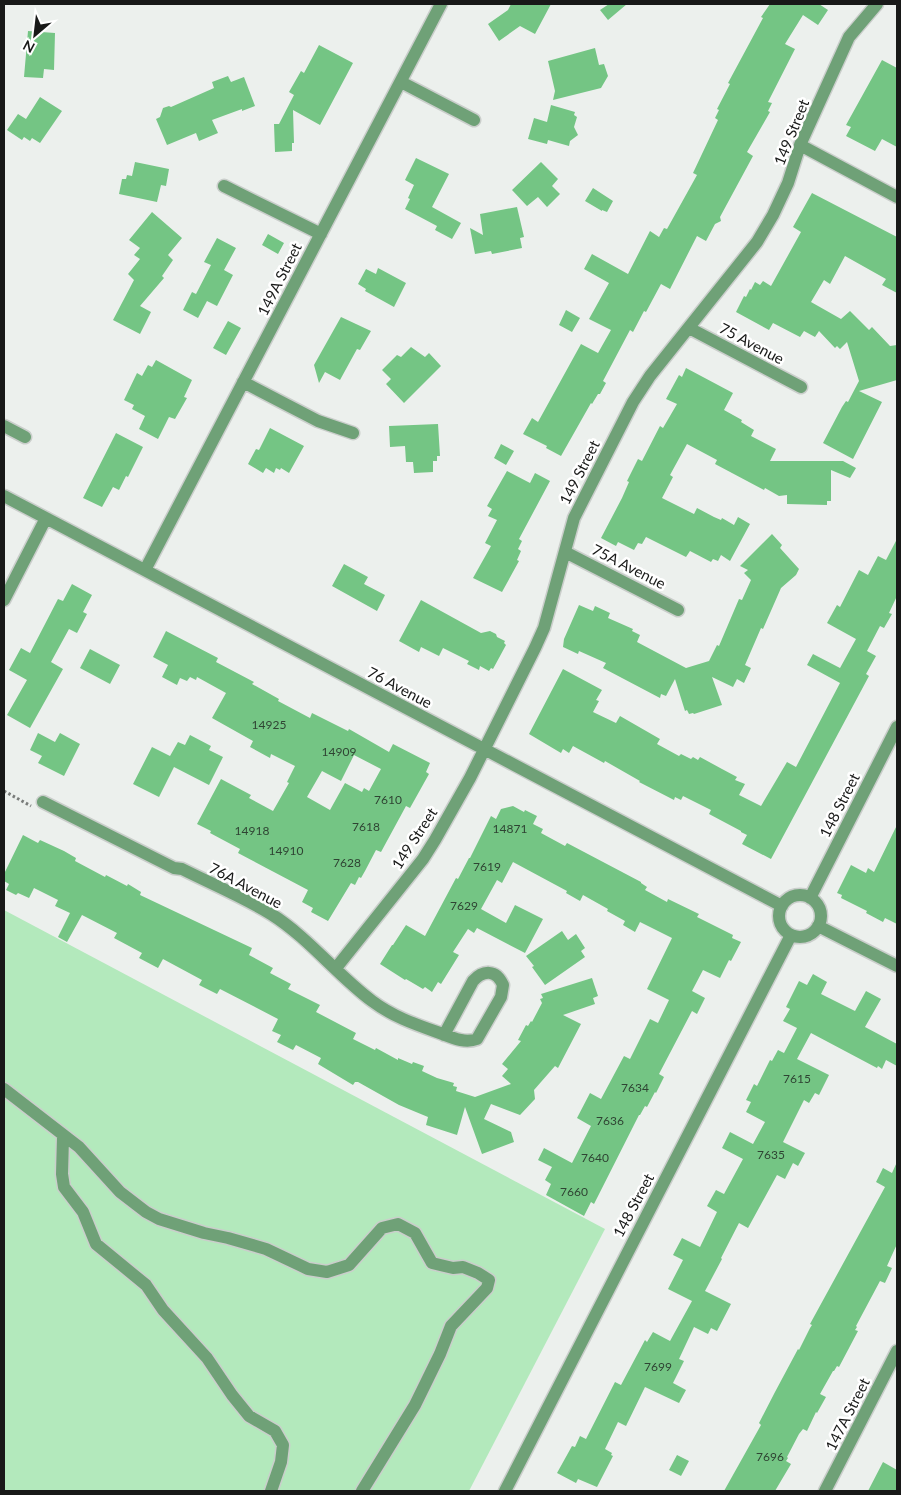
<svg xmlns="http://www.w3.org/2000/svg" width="901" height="1495" font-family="Lato,sans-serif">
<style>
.green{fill:#b3e9bc}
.building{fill:#74c584;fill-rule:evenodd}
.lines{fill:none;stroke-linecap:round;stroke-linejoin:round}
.minor-casing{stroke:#cacecb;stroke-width:15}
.path{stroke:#797c7a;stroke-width:3;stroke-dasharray:2.5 2.5;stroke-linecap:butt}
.minor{stroke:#6fa177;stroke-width:12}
.labels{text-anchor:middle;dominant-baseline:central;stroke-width:5;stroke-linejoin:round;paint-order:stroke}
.number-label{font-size:12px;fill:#2f4433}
.street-label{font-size:15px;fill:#181918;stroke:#fff}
</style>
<rect width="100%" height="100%" fill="#ecf0ed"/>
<!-- green -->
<path class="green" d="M4 910 605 1229 469 1491H4Z"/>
<!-- building -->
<path class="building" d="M511 4H551L535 34 520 26 499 41 488 24 508 10Z
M609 4H627L608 20 600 10Z
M770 4H819L828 10 818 25 803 15 785 44 795 49 768 102 772 103 768 111 770 112 747 152 753 156 720 217 721 221 715 224 706 241 697 236 670 289 661 284 646 312 644 311 633 332 630 330 603 381 606 383 600 394H598L592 404 591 403 561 456 546 448 547 446 523 434 532 418 538 422 581 344 598 353 611 330 589 319 609 283 584 269 592 254 628 274 650 231 659 237 664 228 667 229 697 175 693 173 718 120 715 118 719 110 717 109 730 84 728 83 763 18 761 17Z
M28 31 55 33 54 70 44 69 43 78 24 77Z
M319 45 353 63 320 125 293 110 294 143H292V151L275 152 274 124H279L294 95 289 92 301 71 304 73Z
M595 48 599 65 604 64 608 76 601 88 553 100 555 91 548 61Z
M882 60 897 68V147L882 139 875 151 846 136 851 127 846 125Z
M228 76 231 82 244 77 255 106 242 111V109L212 120 218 133 199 141 196 133 167 145 156 119 160 117 163 108 169 106 171 107 214 88 212 82Z
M40 97 62 111 40 143 32 138 30 141 24 137 22 140 7 130 18 114 26 119Z
M551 105 575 112 574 115 577 117 574 127 578 135 570 141 569 146 548 140 547 144 528 139 534 118 547 122Z
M416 158 449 174 432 207 461 223 452 239 435 230 437 226 405 209 410 199 408 198 414 185 405 180Z
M135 162 169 169 166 186 161 185 157 202 119 194 122 179H126L127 175 132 176Z
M541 162 558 179 552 186 560 194 547 207 538 197 527 206 512 190Z
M593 188 613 201 607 212 602 210V211L585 201Z
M812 193 897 237V293L882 285 886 279 845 256 830 284 824 280 811 302 841 319 850 311 869 330 872 327 890 346 897 345V380L859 391 882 402 853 459 823 443 842 407 846 401 848 402 859 381 847 342 840 349 837 346 835 348 819 331 815 337 804 331 800 337 773 323 769 330 736 312 744 296 746 297 750 289 751 290 755 282 760 285 763 281 771 286 801 232 793 227Z
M517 207 524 237 520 238 522 248 492 254 491 251 475 254 470 228 483 235 480 214Z
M152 212 182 238 168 255 173 260 162 276 164 278 140 306 151 312 140 334 113 320 134 280 128 274 140 259 134 255 140 248 129 240Z
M268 234 284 243 278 254 262 245Z
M217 238 236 248 224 270 233 275 217 306 207 301 198 318 183 310 192 292 196 294 211 265 204 262Z
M378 268 406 283 394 307 365 291 366 289 358 284 366 269 376 274Z
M566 310 580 318 572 332 559 325Z
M341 317 371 331 360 350 357 349 340 380 325 372 319 383 314 365Z
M228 321 241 328 226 355 213 348Z
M411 347 425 357 429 353 441 366 404 403 386 384 391 379 382 370 397 355 401 357Z
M156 360 192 380 184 397 187 398 175 419 169 417 158 439 139 429 145 416 132 409 134 405 124 400 137 373 142 376 148 365 152 367Z
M686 368 733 393 724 410 742 420 741 422 754 430 751 436 776 449 770 461H843L856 468 850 478 831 470V501H827V505L787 504V495L779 496 765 488 764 490 715 464 717 460 687 444 670 475 673 477 662 498 694 514 697 508 714 517 721 520 722 518 734 525 738 517 750 524 730 561 721 555 718 561 713 559 711 562 690 551 686 557 646 537 642 544 638 543 634 550 618 542 616 546 601 538 622 498 629 482 627 481 638 459 642 461 660 426 663 428 677 404 666 399 679 375 682 377Z
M438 424 440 456H437V461H433V472L414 473 413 462H406L405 446 390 447 389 426Z
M270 428 304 446 289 473 281 468 280 470 276 468 274 473 266 468 263 473 248 464 256 449 259 450Z
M116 433 143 447 128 477 126 476 119 490 113 487 102 507 83 498Z
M501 444 514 451 506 465 494 458Z
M507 471 530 483 535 473 550 481 519 539 522 541 518 549 521 551 517 560 519 561 502 592 473 578 491 546 485 543 497 520 488 516 492 509 487 506Z
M772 534 782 545 780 548 799 569 796 575 781 588 763 629 761 628 745 665 751 668 744 683 737 679 733 687 712 677 722 705 694 714 693 713 689 714 687 710 685 711 675 679 666 696 661 694 660 698 603 668 606 663 579 651 578 654 563 647 564 639 579 605 593 611 595 606 610 613 608 618 633 629 632 631 640 635 637 642 686 668 709 661 717 645 719 646 739 599 742 600 751 580 744 573 748 570 740 566Z
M897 539V596L889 613 892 614 884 628 880 626 867 651 876 656 866 674 869 676 771 859 742 844 747 835 741 832V831L709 814 711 810 683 796 681 800 675 797 674 800 639 782 640 781 605 761 604 763 573 746 569 753 563 749 561 753 529 734 563 669 602 690 596 700 599 701 593 712 616 723 620 716 660 739 657 744 679 756 681 754 691 759 693 757 698 760 700 757 722 769 737 777 735 780 745 784 739 795 761 806 787 762 796 767 840 683 807 665 813 654 840 668 856 639 827 623 837 605 840 607 859 570 868 575 878 556 886 560Z
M344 564 368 577 364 584 385 595 377 611 332 586Z
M72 584 92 595 83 612 87 614 77 633 69 629 51 662 63 669 30 728 7 715 27 680 9 670 21 648 30 653 58 599 63 601Z
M421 600 481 633 490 631 496 634 497 637 505 641 504 643 506 645 493 669 491 668 489 671 480 666 479 670 467 664 469 661 443 648 439 656 421 647 419 652 399 641Z
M166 631 218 658 216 662 254 682 252 684 279 699 278 701 310 718 312 713 348 731 349 729 389 752 393 744 430 763 426 772 429 774 410 808 406 806 381 852 376 850 365 871 361 878 359 877 355 885 351 883 328 921 311 912 313 908 302 902 308 890 238 853 240 849 210 833 211 831 197 824 221 779 251 795 249 798 273 811 289 783 287 782 295 766 271 754 270 758 250 747 253 741 212 718 226 693 197 677 196 680 190 677 187 681 180 678 177 685 162 677 168 665 153 657ZM354 755 381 769 369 791 364 788 362 792 345 783 330 810 307 797 322 771 341 781Z
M90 649 120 665 110 684 80 668Z
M38 733 55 742 60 733 80 744 64 776 38 763 42 756 30 750Z
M190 735 211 746 209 750 223 757 209 785 174 767 159 797 133 784 152 747 170 756 178 742 185 745Z
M513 806 524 812 525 810 537 816 533 824 543 829 541 833 565 846 567 843 641 882V883L647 887 645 890 667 902 668 899 699 914 697 917 733 935 732 938 741 942 731 961 729 960 720 978 703 970 692 991 705 998 697 1014 692 1011 659 1074 664 1077 656 1093 655 1092 647 1107 645 1106 640 1115H639L594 1204 591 1202 584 1216 546 1195 551 1184 545 1180 552 1167 538 1160 544 1148 572 1163 591 1126 577 1118 590 1093 601 1099 624 1056 630 1059 650 1019 658 1023 669 1000 647 989 672 938 640 922 635 932 623 925 625 921 607 911 608 909 583 895 580 901 566 893 567 891 513 862 502 883 497 880 481 909 506 923 515 905 543 919 525 953 477 928 474 933 468 929 453 952 459 955 441 984 438 982 432 992 425 987 423 989 406 979 405 980 380 964 392 945H393L406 925 425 936 456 878 458 879 469 858H470L491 816 496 819 501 809Z
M897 825V924L885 918 883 922 866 913 867 911 841 898 842 895 837 893 851 865 866 873 868 868 874 872Z
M23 835 38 843 40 840 64 851 76 858 75 861 105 877 106 875 127 886 128 884 141 892 140 895 252 948 249 955 273 968 270 973 291 984 288 989 320 1005 316 1012 356 1033 353 1039 375 1050 376 1048 398 1060V1058L412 1064 413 1062 424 1066 422 1071 437 1078 454 1083 453 1086 457 1087 456 1091 475 1097 511 1084 502 1076 508 1069 502 1064 521 1041 518 1040 526 1025 528 1026 531 1021 532 1022 542 1003 540 999 543 998 541 994 592 978 598 996 593 998 595 1004 563 1015 581 1024 558 1068 555 1066 534 1090 535 1099 520 1115 491 1104 484 1119 511 1132 514 1142 482 1154 465 1107 457 1135 426 1125 428 1117 399 1105 358 1082H355L353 1085 318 1064 321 1058 296 1045 293 1050 277 1042 281 1035 272 1031 278 1019 220 989 217 994 199 985 202 980 163 959 158 968 139 958 142 953 114 938 117 933 82 915 67 942 58 937 70 913 55 906 58 900 34 888 29 898 18 893 16 895 6 890 9 884 4 881V874Z
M562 931 568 940 576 934 585 948 581 951 585 957 545 985 532 967 534 966 526 956Z
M813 974 827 982 821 994 855 1011 866 991 881 999 865 1027 897 1044V1066L886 1060 882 1069 878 1066 877 1068 811 1033 797 1059 829 1075 819 1095 815 1093 809 1103 804 1100 783 1142 805 1153 798 1166 793 1163 785 1179 777 1175 748 1228 739 1223 721 1258 722 1259 705 1291 731 1304 717 1331 711 1328 708 1334 694 1327 679 1359 684 1361 673 1383 686 1390 679 1403 645 1387 626 1426 618 1422 605 1449 612 1453 611 1455 613 1456 597 1487 578 1479 576 1483 557 1473 572 1446 575 1447 580 1436 586 1439 615 1382 621 1385 645 1340 647 1342 653 1332 670 1341 692 1301 668 1289 683 1260 673 1255 682 1238 700 1247 717 1212 707 1206 716 1190 724 1194 743 1159 722 1148 730 1132 753 1144 765 1122 746 1112 751 1102 746 1100 754 1084 757 1086 770 1060 772 1061 778 1050 784 1053 797 1028 783 1021 790 1009 786 1007 799 981 807 985Z
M897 1162V1244L887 1266 892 1268 885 1283 880 1281 856 1326 857 1327 855 1330 858 1331 839 1367 837 1366 834 1371H833L820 1394 826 1397 817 1413 816 1412 807 1431 803 1429 799 1434 787 1457 788 1458 786 1461 791 1464 775 1491H724L761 1425 759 1423 775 1392 798 1349 799 1350 810 1328 812 1325 810 1324 885 1187 876 1182 883 1168 892 1173Z
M677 1455 689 1461 681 1476 669 1470Z
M883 1462 897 1470V1491H868Z"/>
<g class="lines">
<defs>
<path id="minor" d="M401 82 474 120
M800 145 897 197
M224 186 321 234
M689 328 801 387
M243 382 318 421 353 433
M4 426 25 437
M4 496 782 906
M565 552 678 610
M145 570 441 4
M4 600 46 518
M43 802 174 868 182 869C212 884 243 897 271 914 309 938 337 975 372 1001 392 1016 414 1024 437 1032 451 1037 464 1044 477 1039L501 997 503 985C496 969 483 970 473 981L444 1035
M779 916a21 21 0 1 1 42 0a21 21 0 1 1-42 0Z
M810 898 897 727
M818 926 897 966
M336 968 423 859 435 840 470 778 535 648 544 628 574 518 633 402 650 376 757 242 773 215 788 183 800 145 849 37 877 4
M4 1089 79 1147 120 1192 146 1212 159 1219 204 1233 228 1238 266 1249 308 1269 327 1272 349 1265 382 1228 398 1224 415 1233 432 1263 453 1268 463 1267 478 1273 489 1280 487 1288 451 1326 440 1354 415 1405 362 1491
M63 1137 62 1174 64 1187 83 1212 96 1244 146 1285 163 1310 207 1358 232 1395 249 1416 275 1431 283 1445 281 1462 271 1491
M505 1491 791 935
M825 1491 897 1351"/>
</defs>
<!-- minor casing -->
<use href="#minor" class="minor-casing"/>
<!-- path -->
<path class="path" d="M4 791 31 806"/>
<!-- minor -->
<use href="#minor" class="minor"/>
</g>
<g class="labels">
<!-- number labels -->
<g class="number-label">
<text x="269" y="724">14925</text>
<text x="339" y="751">14909</text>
<text x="388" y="799">7610</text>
<text x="366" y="826">7618</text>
<text x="510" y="828">14871</text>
<text x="252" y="830">14918</text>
<text x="286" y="850">14910</text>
<text x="347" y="862">7628</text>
<text x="487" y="866">7619</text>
<text x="464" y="905">7629</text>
<text x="797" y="1078">7615</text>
<text x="635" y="1087">7634</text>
<text x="610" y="1120">7636</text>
<text x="771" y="1154">7635</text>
<text x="595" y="1157">7640</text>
<text x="574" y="1191">7660</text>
<text x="658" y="1366">7699</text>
<text x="770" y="1456">7696</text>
</g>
<!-- street labels -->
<g class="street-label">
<text transform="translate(791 132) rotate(-68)">149 Street</text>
<text transform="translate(279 279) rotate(-63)">149A Street</text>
<text transform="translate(752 343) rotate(28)">75 Avenue</text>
<text transform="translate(579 472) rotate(-63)">149 Street</text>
<text transform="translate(629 566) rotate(27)">75A Avenue</text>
<text transform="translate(400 687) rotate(28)">76 Avenue</text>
<text transform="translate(839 805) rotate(-63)">148 Street</text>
<text transform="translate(414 838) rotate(-57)">149 Street</text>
<text transform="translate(246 885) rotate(28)">76A Avenue</text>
<text transform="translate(633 1205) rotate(-62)">148 Street</text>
<text transform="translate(847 1414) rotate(-63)">147A Street</text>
</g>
</g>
<!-- border -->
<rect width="901" height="1495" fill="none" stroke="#181918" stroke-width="10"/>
<!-- north arrow -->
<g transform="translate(35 35) rotate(208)" stroke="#ffffff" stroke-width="4" paint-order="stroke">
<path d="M0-4L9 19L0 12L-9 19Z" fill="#181918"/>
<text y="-8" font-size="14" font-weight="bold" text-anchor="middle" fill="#181918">N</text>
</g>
</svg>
